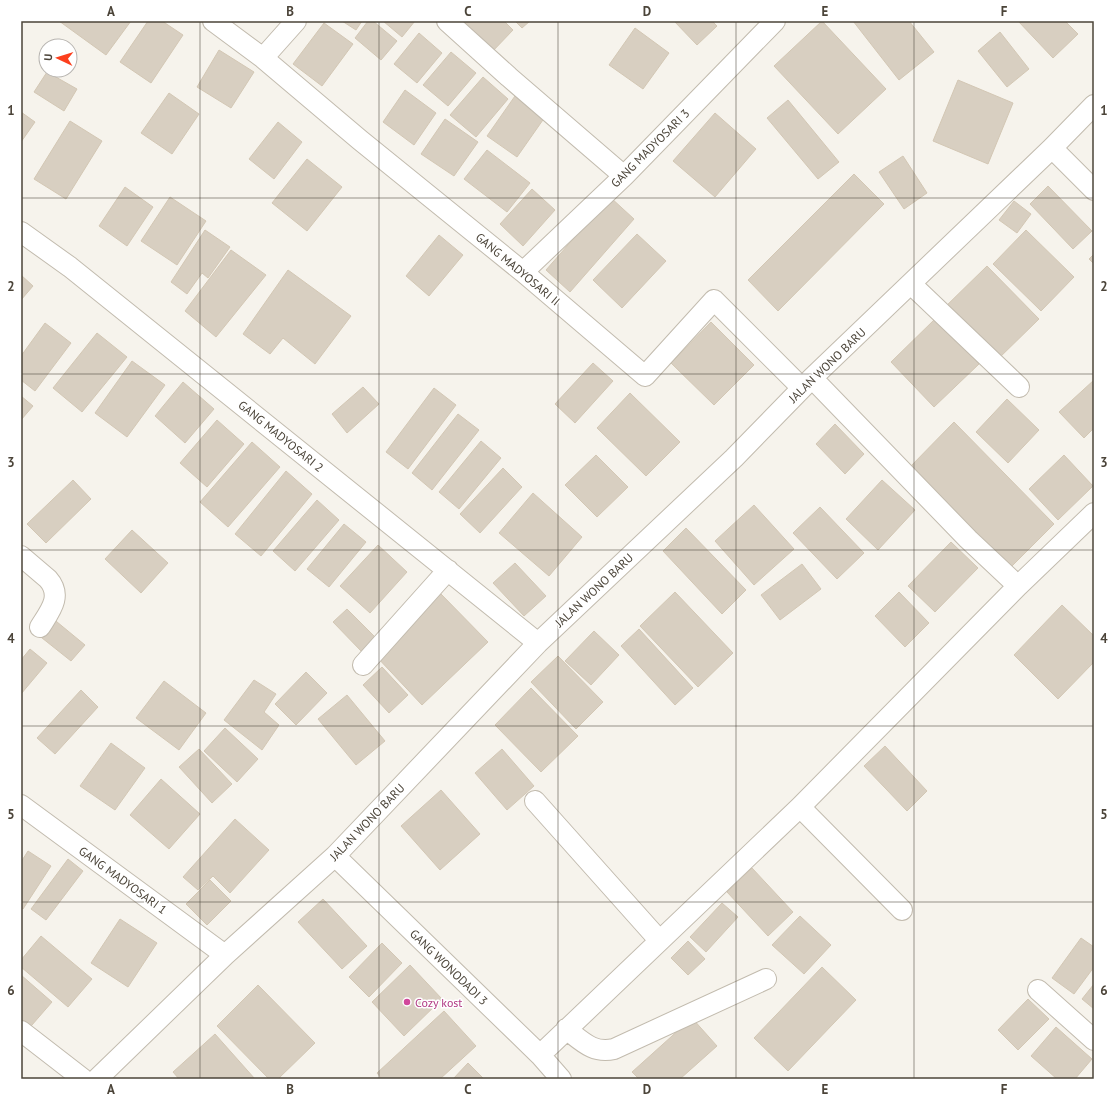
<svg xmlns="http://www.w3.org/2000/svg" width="1115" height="1100" font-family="'PT Sans',sans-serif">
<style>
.building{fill:#d8cfc1;stroke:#d3c7b4}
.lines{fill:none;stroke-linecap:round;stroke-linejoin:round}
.street-casing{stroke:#c2bbae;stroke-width:22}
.street{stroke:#fff;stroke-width:20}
.grid{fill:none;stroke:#4b4439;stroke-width:1;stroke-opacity:0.55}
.hotel-dot{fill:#d1479c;stroke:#fff;stroke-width:1.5}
.labels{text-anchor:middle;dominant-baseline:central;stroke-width:3;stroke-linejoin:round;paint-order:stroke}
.street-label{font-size:12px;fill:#4b4439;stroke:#fff}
.hotel-label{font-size:12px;fill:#b23c85;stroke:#fff;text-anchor:start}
.neatline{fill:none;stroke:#4b4439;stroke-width:1.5}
.grid-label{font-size:13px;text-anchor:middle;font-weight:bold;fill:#4b4439}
</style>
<rect width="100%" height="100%" fill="#f6f3ec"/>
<!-- building -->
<path class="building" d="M59 21H131L106 55Z
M148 21H162L183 35 151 83 120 62Z
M342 21H362L356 30Z
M368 21H373L397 41 381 60 355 38Z
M383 21H415L402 37Z
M458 21H504L513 30 491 53Z
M515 21H530L522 28Z
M674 21H712L717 26 697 45Z
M822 21 886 89 838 134 774 66Z
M853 21H909L934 52 899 80Z
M1018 21H1065L1078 34 1053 58Z
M324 23 353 44 322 86 293 64Z
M635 28 669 53 643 89 609 65Z
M1000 32 1029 69 1007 87 978 51Z
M419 33 442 53 417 83 394 64Z
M219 50 254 72 231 108 197 87Z
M451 52 476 73 448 106 423 85Z
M47 72 77 89 64 111 34 92Z
M483 77 508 99 476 137 450 115Z
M958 80 1013 103 988 164 933 141Z
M405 90 436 113 414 145 383 122Z
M169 93 199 114 172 154 141 133Z
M515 96 545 117 517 157 487 136Z
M788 100 839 162 818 179 767 118Z
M21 112 35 122 21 142Z
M715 113 756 149 715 197 673 161Z
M445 119 478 142 454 176 421 154Z
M70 121 102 141 66 199 34 179Z
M278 122 302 142 274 179 249 159Z
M487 150 530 183 507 212 464 179Z
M903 156 927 193 904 209 879 172Z
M307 159 342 187 307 231 272 203Z
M854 174 884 204 778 311 748 280Z
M1048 186 1092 231 1073 249 1030 204Z
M125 187 153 207 127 246 99 226Z
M532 189 555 210 523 246 500 224Z
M170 197 206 221 177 265 141 241Z
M610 197 634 219 570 292 546 270Z
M1014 201 1031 214 1017 233 999 220Z
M205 230 230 247 208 278 202 273 187 294 171 282Z
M1026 230 1074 277 1041 311 993 264Z
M637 234 666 261 622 308 593 280Z
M439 235 463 255 429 296 406 276Z
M231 250 266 275 216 337 185 311Z
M1094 254V264L1089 259Z
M987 266 1039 319 995 362 943 309Z
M288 270 351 316 315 364 283 338 270 354 243 334Z
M21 275 33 286 21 300Z
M935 319 979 364 934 407 891 362Z
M711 322 754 365 714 405 671 363Z
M45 323 71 343 35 391 21 380V356Z
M97 333 127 357 82 412 53 388Z
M132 361 165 385 127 437 95 413Z
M593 363 613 381 575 423 555 404Z
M1094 380V428L1084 438 1059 412Z
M183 382 214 409 185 443 155 416Z
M363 387 379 404 347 433 332 414Z
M434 388 456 405 408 469 386 452Z
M630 393 680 442 646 476 597 428Z
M21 396 33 406 21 420Z
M1007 399 1039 430 1008 463 976 432Z
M458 414 479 430 432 490 412 473Z
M217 420 244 444 207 487 180 463Z
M954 422 1054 524 1010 568 910 467Z
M835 424 864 454 845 474 816 444Z
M481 441 501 458 459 509 439 492Z
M252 442 280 467 228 527 200 502Z
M596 455 628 487 597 517 565 485Z
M1064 455 1093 486 1058 520 1029 489Z
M503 468 522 487 480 533 460 514Z
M286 471 312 494 261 556 235 534Z
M73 480 91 499 46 543 27 524Z
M882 480 915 510 878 550 846 519Z
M533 493 582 537 549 576 499 533Z
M317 500 339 520 295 571 273 551Z
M754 505 794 549 754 585 715 541Z
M820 507 864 553 837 579 793 533Z
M344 524 366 542 329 587 307 569Z
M686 528 746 590 722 614 663 551Z
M132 530 168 563 141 593 105 559Z
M951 542 978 568 935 612 908 586Z
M378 545 407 572 370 613 340 586Z
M515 563 546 596 524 616 493 583Z
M802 564 821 589 780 620 761 595Z
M675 592 733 653 698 687 640 626Z
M899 592 929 623 905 647 875 616Z
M440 593 488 642 422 705 375 655Z
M1062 605 1094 636V662L1058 699 1014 655Z
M347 609 376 638 362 652 333 622Z
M51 617 85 645 71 661 37 634Z
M639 629 693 688 675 705 621 646Z
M594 631 619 655 591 685 565 661Z
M30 649 47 663 21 694V660Z
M558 656 603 702 576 729 531 682Z
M382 667 408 695 389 713 363 685Z
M306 672 327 693 296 725 275 704Z
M254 680 276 694 264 712 279 725 262 750 224 720Z
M164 681 206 713 179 750 136 718Z
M531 688 578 736 541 772 495 725Z
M81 690 98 707 55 754 37 738Z
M347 695 385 741 356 765 318 719Z
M225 728 258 759 237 782 204 751Z
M111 743 145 768 115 810 80 786Z
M885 746 927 791 907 811 864 766Z
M199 749 232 784 212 803 179 767Z
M502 749 534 786 507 810 475 773Z
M161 779 200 814 169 849 130 815Z
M441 790 480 834 440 870 401 826Z
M235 819 269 850 230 893 213 876 198 890 183 877Z
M28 851 51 866 23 909 21 908V862Z
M68 859 83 871 46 920 31 909Z
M752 868 793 912 768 936 727 892Z
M210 880 231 901 207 925 186 904Z
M323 899 367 946 342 969 298 922Z
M722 903 738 917 706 952 690 937Z
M800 916 831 945 804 974 772 945Z
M120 919 157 943 128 987 91 963Z
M41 936 92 979 68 1007 21 967V960Z
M1081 938 1094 947V967L1074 994 1052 978Z
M688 941 705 959 688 975 671 958Z
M382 943 402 963 369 997 349 977Z
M410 965 442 999 404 1036 372 1002Z
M822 967 856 1000 788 1071 754 1038Z
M21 975 52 1002 25 1033 21 1030Z
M1094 984V1009L1082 999Z
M258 985 315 1043 278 1079H269L217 1026Z
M1028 999 1049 1019 1018 1050 998 1030Z
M444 1011 476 1046 440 1079H382L377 1073Z
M692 1018 717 1046 680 1079H639L632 1072Z
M1056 1027 1092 1059 1075 1079H1057L1031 1056Z
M215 1034 255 1079H179L173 1072Z
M468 1063 484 1079H453Z"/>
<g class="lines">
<defs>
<path id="street" d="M213 21 263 58 360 140 523 272 645 376 714 300 802 388
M447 21 509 77 624 176
M263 58 296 21
M1052 148 1094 190
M21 232 70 267 538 643
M523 272 624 176 775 21
M911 284 1019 387
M812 378 968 539 1018 586
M21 556 48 579C63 596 50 611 40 627
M363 665 448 570
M535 801 659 940
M21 805 225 955
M800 807 902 910
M335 856 540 1055 561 1079
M1038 990 1094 1040
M566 1029C582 1041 593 1054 614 1049L766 979
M21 1031 83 1079
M540 1055 800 807 1018 586 1094 513
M97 1079 225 955 335 856 538 643 734 458 812 378 1052 148 1094 105"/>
</defs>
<!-- street casing -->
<use href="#street" class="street-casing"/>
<!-- street -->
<use href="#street" class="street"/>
</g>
<!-- grid -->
<path class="grid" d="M200 21V1079M379 21V1079M558 21V1079M736 21V1079M914 21V1079M21 198H1094M21 374H1094M21 550H1094M21 726H1094M21 902H1094"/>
<!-- markers -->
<circle class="hotel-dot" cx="407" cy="1002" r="4"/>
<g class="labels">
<!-- street labels -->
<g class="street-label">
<text transform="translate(650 148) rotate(-45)">GANG MADYOSARI 3</text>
<text transform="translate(518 269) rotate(40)">GANG MADYOSARI II</text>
<text transform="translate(827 365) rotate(-44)">JALAN WONO BARU</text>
<text transform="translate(281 436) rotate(39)">GANG MADYOSARI 2</text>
<text transform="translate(594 590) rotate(-43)">JALAN WONO BARU</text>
<text transform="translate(367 822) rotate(-46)">JALAN WONO BARU</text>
<text transform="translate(123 880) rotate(36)">GANG MADYOSARI 1</text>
<text transform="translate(449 967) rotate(44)">GANG WONODADI 3</text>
</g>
<!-- hotel labels -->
<g class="hotel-label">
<text x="415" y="1002">Cozy kost</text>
</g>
</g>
<!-- border -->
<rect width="1115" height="1100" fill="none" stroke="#ffffff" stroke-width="44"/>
<!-- north arrow -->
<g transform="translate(58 58) rotate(274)"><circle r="19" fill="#ffffff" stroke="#b7b4b0"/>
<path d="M0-3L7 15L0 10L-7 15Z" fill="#fc3f1d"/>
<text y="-6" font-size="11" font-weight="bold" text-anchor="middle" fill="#4b4439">U</text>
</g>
<rect x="22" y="22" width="1071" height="1056" class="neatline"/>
<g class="grid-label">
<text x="111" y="16">A</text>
<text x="290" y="16">B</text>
<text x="468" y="16">C</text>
<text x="647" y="16">D</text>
<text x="825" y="16">E</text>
<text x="1004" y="16">F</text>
<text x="11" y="115">1</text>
<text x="1104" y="115">1</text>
<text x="11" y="291">2</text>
<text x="1104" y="291">2</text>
<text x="11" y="467">3</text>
<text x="1104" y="467">3</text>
<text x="11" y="643">4</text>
<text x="1104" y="643">4</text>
<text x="11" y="819">5</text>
<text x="1104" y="819">5</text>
<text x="11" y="995">6</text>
<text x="1104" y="995">6</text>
<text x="111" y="1094">A</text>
<text x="290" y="1094">B</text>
<text x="468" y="1094">C</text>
<text x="647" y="1094">D</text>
<text x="825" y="1094">E</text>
<text x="1004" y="1094">F</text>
</g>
</svg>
